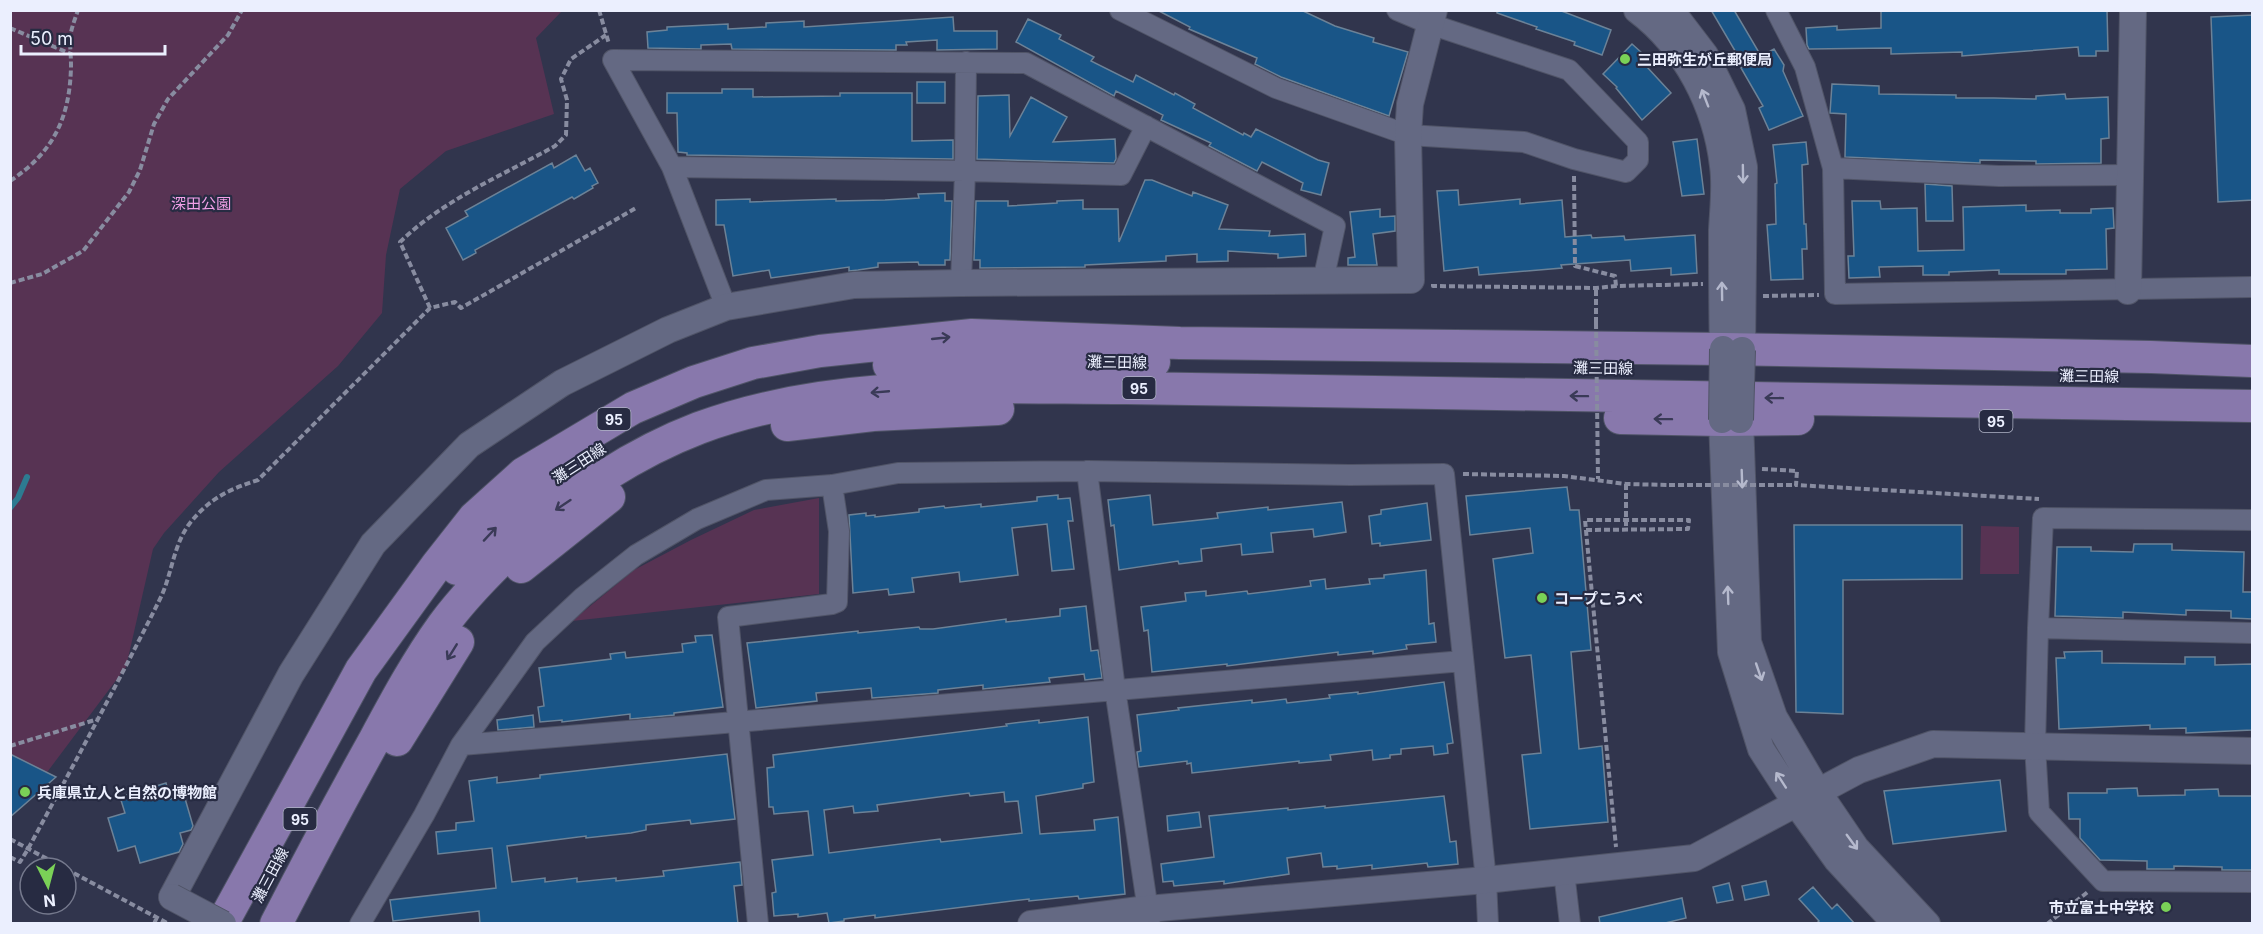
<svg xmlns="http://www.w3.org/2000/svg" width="2263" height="934" font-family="Inter,'Noto Sans JP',sans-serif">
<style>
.green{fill:#573353}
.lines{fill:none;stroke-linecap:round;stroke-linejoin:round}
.stream{stroke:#2d7b91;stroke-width:6}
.building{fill:#195587;stroke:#6c8297;stroke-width:1.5;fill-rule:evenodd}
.minor-casing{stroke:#505467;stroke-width:22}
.tertiary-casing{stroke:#505467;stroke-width:28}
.primary-casing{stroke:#505467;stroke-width:34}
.path{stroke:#888ca0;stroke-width:4;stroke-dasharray:6 3;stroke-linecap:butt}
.minor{stroke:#646983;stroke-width:20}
.tertiary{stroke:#646983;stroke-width:26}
.primary{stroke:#8878ac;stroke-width:32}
.tertiary-bridge-casing{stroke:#505467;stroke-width:28;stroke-linecap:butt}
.path-bridge{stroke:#888ca0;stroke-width:4;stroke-dasharray:6 3;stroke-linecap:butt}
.tertiary-bridge{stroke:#646983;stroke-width:26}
.oneway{stroke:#b5b9cd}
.oneway2{stroke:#3a3a57}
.poi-dot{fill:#7ad157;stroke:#272b42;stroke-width:2}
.labels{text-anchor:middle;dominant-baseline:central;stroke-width:4.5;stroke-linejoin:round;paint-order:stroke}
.shield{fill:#272b42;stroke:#b0b4c6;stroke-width:1.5}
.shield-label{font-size:14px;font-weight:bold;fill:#ebeffe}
.poi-label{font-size:15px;font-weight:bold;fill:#ebeffe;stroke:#272b42;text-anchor:start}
.park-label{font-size:15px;fill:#f1a0e7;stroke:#272b42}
.street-label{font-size:15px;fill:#ebeffe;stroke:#272b42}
</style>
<rect width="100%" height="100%" fill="#31354d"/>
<!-- green -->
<path class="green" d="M10 11H562L536 38 554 114 446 151 400 189 386 255 382 313 338 366 219 472 164 533 153 549 126 667 21 807 10 801Z
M819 498V594L572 621 634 570 691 540 754 510Z
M1981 526 2019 527V574H1980Z"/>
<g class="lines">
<!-- stream -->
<path class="stream" d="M10 508 18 498 27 477"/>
</g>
<!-- building -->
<path class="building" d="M1157 10H1301L1335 26 1374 38 1373 42 1408 52 1389 116 1281 77 1255 64 1257 58 1189 29 1190 27Z
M1497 10H1559L1611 30 1602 55 1574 45 1575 42 1536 29 1537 27 1497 13Z
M1711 10H1734L1761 56 1774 49 1784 65 1783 71 1803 116 1769 130 1759 108 1763 106 1741 68 1744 66Z
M1881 10H2107L2108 51H2096V56H2079L2078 47 1962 56V52L1891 54V48L1809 49 1807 45 1806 28 1837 26V30L1881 28Z
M2253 15V200L2218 202 2211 17Z
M953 17 954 31H997V49L937 50V40L906 42 907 45H896V50L732 49 731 44 701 45V49L648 48 647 32 667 30V27L728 24V29L766 27V23L804 21V27Z
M1028 19 1061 35 1059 39 1094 57 1091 61 1133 82 1136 75 1174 95 1175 93 1195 104 1193 108 1243 135 1244 133 1251 137 1256 129 1318 160 1329 163 1321 195 1301 190 1303 183 1262 162 1257 171 1209 146 1211 143 1161 120 1163 115 1116 91 1114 96 1016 42Z
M1632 44 1652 62 1647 67 1671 93 1642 120 1616 88 1617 87 1603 74Z
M917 82H945V103H917Z
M1832 84 1879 86V94L1956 95V98H1994L2036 99V96L2065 94 2066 99 2108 97 2109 138 2101 139V163L2036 164V161L1980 160V163L1845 157 1846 114 1830 113Z
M722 89H753V97L840 96V93H912V141L953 140V159L687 155V153L678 152 677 113H667V93H722Z
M1009 95 1010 136 1031 97 1067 117 1053 142 1115 139 1116 159 1114 163 977 159 978 96Z
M1697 139 1704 194 1682 196 1673 142Z
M1806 142 1808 164 1802 165 1804 224H1806L1807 249H1802L1803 279 1771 280 1767 225 1776 224 1775 184 1777 183 1773 145Z
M576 155 585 171 590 168 598 183 592 186 593 188 574 199 572 197 475 250 476 253 463 260 446 228 468 216 465 211 552 163 554 168Z
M1145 180H1152L1192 196 1193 192 1228 205 1219 229 1270 231 1269 236 1305 234 1306 256 1278 258V254L1228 251V261L1197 262V254L1166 256V261L1085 265V267L980 268V260H974L976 201H1008V206L1057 203V201L1083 200V209H1118L1119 242Z
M1925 184 1952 186 1953 221H1926Z
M1458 190 1459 205 1520 199V204L1562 200 1565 237 1591 235 1592 238 1624 236 1625 240 1695 235 1697 273 1671 275V268L1631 271 1630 260 1561 265 1562 268 1479 275 1478 267 1444 271 1437 191Z
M945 193V201H952L950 260H945V265H919L918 262 878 263V267L858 270 849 271V267L771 278 769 270 733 276 724 225H716V200L750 199V202L836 199V201L885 200 919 198 918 194Z
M1852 201H1880L1881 209 1917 208 1918 251 1964 250 1963 207 2026 205V211L2060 210V213H2091V209L2113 208 2114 228 2106 229 2107 269 2066 270V274H1999V270L1949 272V275H1923V266L1879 267 1880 277 1849 278 1848 256H1854Z
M1380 209V217L1395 216V231L1373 234 1377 265H1348V258L1355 257 1350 212Z
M1567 487 1570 510H1579L1591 650 1571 652 1579 749 1602 746 1608 822 1530 829 1522 755 1541 753 1531 655 1505 658 1493 559 1533 553 1530 528 1470 535 1466 496Z
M1058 495V499L1070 498 1073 521H1068L1074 569 1052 571 1047 524 1012 528 1018 575 960 582 959 572 912 578 914 592 889 595 888 589 853 593 849 515 866 513V516L875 515V517L919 512V509L944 506 945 508 981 504V507L1037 501V497Z
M1150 495 1153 525 1218 518 1217 513 1268 507V510L1342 502 1346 532 1314 537 1313 529 1271 533 1273 552 1242 555 1241 544 1201 549 1202 561 1179 564 1178 561 1119 570 1114 525 1111 526 1108 500Z
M1427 503 1431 540 1380 546V543L1372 544 1369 516 1381 514V510Z
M1794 525H1962V579L1843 580V714L1796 712Z
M2134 544H2172V550L2244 552 2243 592H2253V619L2231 618V611L2186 610V615L2123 612V618L2055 616 2057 547H2091V551L2133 552Z
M1426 570 1429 624 1434 623 1436 642 1406 645 1407 649 1373 654V651L1338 655V652L1227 666V664L1152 672 1148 630 1144 631 1141 607 1186 601 1185 593 1206 591V596L1247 591 1248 594 1311 586 1310 581 1325 579 1326 589 1370 584 1369 579 1384 578V575Z
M1086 606 1091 651 1098 650 1102 678 1085 680 1084 674 1049 678 1050 682 983 689V685L938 690V693L872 698 871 688 816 693 817 701 756 708 747 643 858 631V633L919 627 920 629H933L1006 619V622L1060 616V609Z
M712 635 723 707 674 713V715L630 719V714L562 722V720L540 722 538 707 544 706 539 668 611 659 610 654 625 652 626 658 683 652 682 644 696 642 695 636Z
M2102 651V663L2185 664V657H2215V665L2252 664V730L2186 733V728L2150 729V725L2059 729 2056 658H2065L2064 652Z
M1444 682 1453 743 1447 744 1448 753 1434 755 1433 746 1401 749V754L1390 755V758L1373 760 1372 750 1330 755 1331 760 1299 763V761L1192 773 1191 763 1187 764V761L1139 767 1137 752 1141 751 1137 715 1179 710 1178 708 1252 700V703L1286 699 1287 703 1330 698 1329 695 1358 692V694Z
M533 715 534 727 498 730 497 720Z
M1088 717 1094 782 1083 784V788L1036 796 1040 834 1095 830 1094 820 1118 817 1125 894 1079 899 1078 896 1029 901V899L875 918V915L844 919V921L829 923 827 913 798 917V914L774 916 772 893 776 892 772 860 813 855 808 811 774 814 773 807H769L767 768 774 767 773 755 1007 726 1006 724 1039 720V723ZM1004 792 1005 802 1018 801 1022 833 941 842 940 839 829 853 824 810 853 806 854 813 878 811 877 805 969 793 970 796Z
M10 754 56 777 10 817Z
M727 754 735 819 691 824 690 820 646 825V830L631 833 586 838V836L507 846 512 882 545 878V882L577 878V882L616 878V881L664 876 663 871 740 862 742 885 734 886 738 924H480L479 911 393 921 390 900 496 888 492 848 438 854 436 832 456 830V823L474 821 469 781 497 777V783L540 778V775Z
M2000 780 2006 831 1893 844 1884 791Z
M166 783 170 799 184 795 193 826 191 830 180 833 183 844 179 852 140 863 135 846 118 851 108 818 125 813 120 797Z
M2137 788 2138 796 2185 795V790L2218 789 2219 796H2253V870H2222V867L2174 866V869H2147V861L2100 860 2080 838V819H2069L2068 793H2107V789Z
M1444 796 1450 842 1456 841 1458 864 1428 867 1427 863 1372 869V865L1337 869V866L1323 867 1321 853 1287 858 1289 874 1224 884V881L1174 886 1173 881 1163 882 1161 864 1214 857 1209 816 1288 808V810L1325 806V808Z
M1199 812 1201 827 1168 831 1167 816Z
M1766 881 1769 895 1745 900 1742 886Z
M1729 883 1733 900 1717 903 1713 887Z
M1813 887 1832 909 1837 904 1855 924H1816L1819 921 1799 899Z
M1682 898 1686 918 1661 924H1600L1599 917Z"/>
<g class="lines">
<defs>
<path id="minor" d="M1120 10 1276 88 1408 135 1524 142 1574 159 1626 172 1638 160V142L1569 70 1430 24 1397 10
M1776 10 1805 67 1833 168 1835 294 2252 287
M672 167 965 171 1121 175 1146 126
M1833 168 1999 176 2131 175
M961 283 965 171 966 62
M726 307 672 167 613 60 1026 63 1335 226 1323 281
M1087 471 1115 689 1150 924
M2038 628 2043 518 2252 520
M2252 633 2038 628 2035 746 2039 812 2103 881 2252 882
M461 745 1463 661
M1564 872 1570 924
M360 924 424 815 461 745 535 642 583 597 636 555 697 519 766 490 832 485 898 473 1087 471 1350 475 1444 474 1486 880 1488 924
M758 924 728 617 832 604 837 602 839 531 832 485"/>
<path id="tertiary" d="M1637 10C1686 47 1716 106 1723 166 1726 187 1723 209 1722 230 1722 270 1722 309 1723 349
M1669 10 1679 21 1705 55 1732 110 1744 167 1742 350
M2128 291 2133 10
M1722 420 1731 652 1761 749 1796 803 1837 860 1896 924
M1740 420 1748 642 1774 717 1818 792 1856 848 1927 924
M172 897 291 674 373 544 469 445 562 383 668 330 726 307 854 285 961 283 1411 280 1408 135 1410 104 1434 10
M1031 924 1147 909 1486 880 1694 858 1859 770 1933 744 2252 751"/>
<path id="primary" d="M889 365 967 360 1154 362
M1620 418 1722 420 1798 419
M787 425 873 415 998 409
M521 567 609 497
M457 569 510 513 578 460
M397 740 458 642
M222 924 361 670 437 565 474 518 524 473 633 408 694 382 753 363 820 351 972 335 1180 343 1723 349 2151 357 2252 361
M276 924C308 862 341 800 375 739 396 700 417 661 443 625 466 594 494 566 522 540 571 494 636 452 699 428 834 378 984 388 1126 388L2252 406"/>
</defs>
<!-- minor casing -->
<use href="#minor" class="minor-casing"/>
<!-- tertiary casing -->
<use href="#tertiary" class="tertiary-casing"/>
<!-- primary casing -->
<use href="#primary" class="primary-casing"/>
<!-- path -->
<path class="path" d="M599 10 609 44
M10 28 71 54
M1574 176 1575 266 1615 276 1616 286
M10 181C54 152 70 117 71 66 71 57 70 47 70 38 71 29 75 19 78 10
M10 283 42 274 83 251 129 192 140 170 154 124 168 99 228 35 242 10
M1433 284V286L1596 288 1616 286 1703 284
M1763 296 1819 295
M430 308 400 242C443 200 503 175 555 146L566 135 567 100 561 79 571 59 606 35
M1596 323V288
M1762 469 1797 471 1796 485 2039 499
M1463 474 1564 476 1626 484 1669 485
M1586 530 1688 529 1689 520H1585L1616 847
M10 746 98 719
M10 839 64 868
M10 857 20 862 28 849C73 766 118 683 160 599 172 575 173 545 190 523 210 498 228 490 258 480L430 308 455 302 461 308 636 208
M66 869 169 924
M154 924 157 917
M2047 924 2089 891"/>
<!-- minor -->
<use href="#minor" class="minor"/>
<!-- tertiary -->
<use href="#tertiary" class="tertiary"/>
<!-- primary -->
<use href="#primary" class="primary"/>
<defs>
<path id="tertiary-bridge" d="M1722 420 1723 349
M1740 420 1742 350
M172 897 223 924"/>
</defs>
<!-- tertiary-bridge casing -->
<use href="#tertiary-bridge" class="tertiary-bridge-casing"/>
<!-- path-bridge -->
<path class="path-bridge" d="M1596 323 1598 479
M1626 484V530
M1669 485H1796"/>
<!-- tertiary-bridge -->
<use href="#tertiary-bridge" class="tertiary-bridge"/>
</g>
<!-- one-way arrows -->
<defs><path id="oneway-shaft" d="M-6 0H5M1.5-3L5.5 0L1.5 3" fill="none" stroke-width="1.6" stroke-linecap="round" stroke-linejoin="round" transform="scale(1.5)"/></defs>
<g class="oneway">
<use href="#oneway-shaft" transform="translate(1705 98) rotate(-111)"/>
<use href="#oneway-shaft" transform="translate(1743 174) rotate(89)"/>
<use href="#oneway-shaft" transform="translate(1722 291) rotate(-91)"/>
<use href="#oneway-shaft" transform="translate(1742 479) rotate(88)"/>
<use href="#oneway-shaft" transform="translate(1728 595) rotate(-92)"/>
<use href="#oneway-shaft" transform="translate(1759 672) rotate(71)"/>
<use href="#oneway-shaft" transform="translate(1781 780) rotate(-123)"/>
<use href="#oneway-shaft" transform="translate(1852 842) rotate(54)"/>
</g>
<g class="oneway2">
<use href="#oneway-shaft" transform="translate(941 338) rotate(-6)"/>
<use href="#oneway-shaft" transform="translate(880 392) rotate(175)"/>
<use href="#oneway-shaft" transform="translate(1579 396) rotate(-179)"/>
<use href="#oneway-shaft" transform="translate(1774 398) rotate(-179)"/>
<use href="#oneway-shaft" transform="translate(1663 419) rotate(-179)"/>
<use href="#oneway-shaft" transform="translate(563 505) rotate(146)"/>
<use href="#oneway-shaft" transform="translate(490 534) rotate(-47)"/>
<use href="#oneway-shaft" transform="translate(452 652) rotate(122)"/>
</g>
<!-- markers -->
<g class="poi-dot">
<circle cx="1625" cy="59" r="6"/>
<circle cx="1542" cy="598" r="6"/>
<circle cx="25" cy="792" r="6"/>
<circle cx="2166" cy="907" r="6"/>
</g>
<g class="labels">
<!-- shield labels -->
<g class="shield">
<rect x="1122.5" y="377" width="33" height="22" rx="4.5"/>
<rect x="597.5" y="408" width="33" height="22" rx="4.5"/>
<rect x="1979.5" y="410" width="33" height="22" rx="4.5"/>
<rect x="283.5" y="808" width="33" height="22" rx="4.5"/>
</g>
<g class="shield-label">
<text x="1139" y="388">95</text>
<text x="614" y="419">95</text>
<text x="1996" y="421">95</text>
<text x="300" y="819">95</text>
</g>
<!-- poi labels -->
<g class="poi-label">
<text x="1637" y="59">三田弥生が丘郵便局</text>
<text x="1554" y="598">コープこうべ</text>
<text x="37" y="792">兵庫県立人と自然の博物館</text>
<text x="2154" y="907" text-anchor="end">市立富士中学校</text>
</g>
<!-- park labels -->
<g class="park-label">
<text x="201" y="203">深田公園</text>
</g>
<!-- street labels -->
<g class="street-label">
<text transform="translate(1117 362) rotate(1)">灘三田線</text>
<text transform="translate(1603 368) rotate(1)">灘三田線</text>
<text transform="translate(2089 376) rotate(1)">灘三田線</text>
<text transform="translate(579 463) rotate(-33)">灘三田線</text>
<text transform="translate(270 875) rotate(-62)">灘三田線</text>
</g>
</g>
<!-- border -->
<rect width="2263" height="934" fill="none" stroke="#ebeffe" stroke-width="24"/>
<!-- north arrow -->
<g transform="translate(48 886) rotate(174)"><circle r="28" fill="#272b42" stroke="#75798d" stroke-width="1.5"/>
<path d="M0-4.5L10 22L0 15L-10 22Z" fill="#7ad157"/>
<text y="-9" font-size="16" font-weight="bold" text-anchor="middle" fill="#ebeffe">N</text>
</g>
<!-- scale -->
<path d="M21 45v9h144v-9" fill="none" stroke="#ebeffe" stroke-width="3"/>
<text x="30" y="45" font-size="18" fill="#ebeffe" stroke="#272b42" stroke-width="4.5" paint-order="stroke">50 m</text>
</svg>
